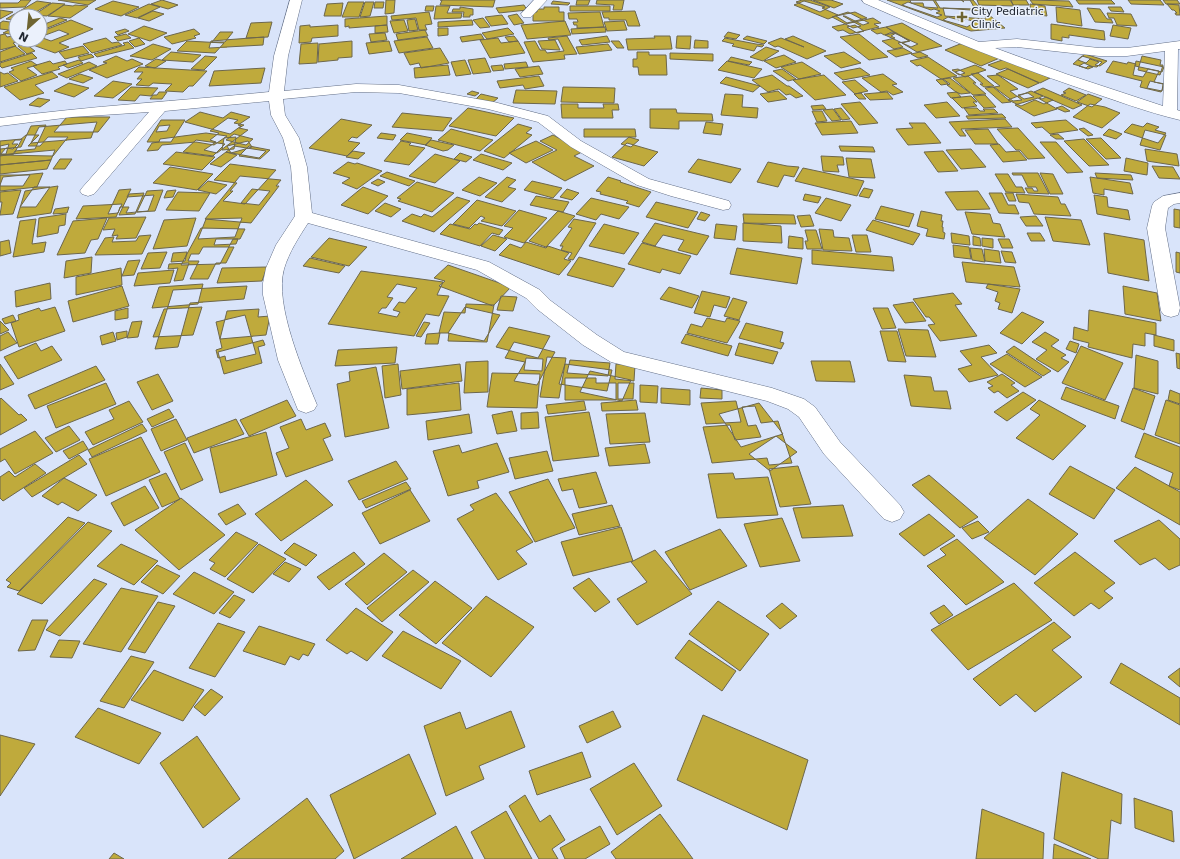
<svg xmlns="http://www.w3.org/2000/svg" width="1180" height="859" font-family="'DejaVu Sans',sans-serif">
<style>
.building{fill:#bfaa3c;stroke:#6d674c;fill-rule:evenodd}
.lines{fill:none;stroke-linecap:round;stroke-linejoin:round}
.minor-casing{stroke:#636f87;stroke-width:1}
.minor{fill:#fff;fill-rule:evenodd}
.poi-dot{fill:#6f6531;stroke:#ebf1fc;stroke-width:1.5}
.labels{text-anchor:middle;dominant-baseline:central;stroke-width:3;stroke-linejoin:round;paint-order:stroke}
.far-poi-label{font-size:11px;fill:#232933;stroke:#ebf1fc;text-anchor:start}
</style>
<rect width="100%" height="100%" fill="#d9e4fa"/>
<!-- building -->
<path class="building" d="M21 0H31L25 7 0 8V3H18Z
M58 0H96L88 5Z
M162 0 178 5 168 9 151 4Z
M386 0H395L394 13 385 14Z
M440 0H495L493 7 440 5 442 0Z
M577 0H590L588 5H576Z
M597 0H624L622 10H613L614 5 596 4Z
M802 0H810L830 7 820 12 796 2Z
M813 0H831L843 4 834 8Z
M887 0H973L978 6 1005 28 971 31Z
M910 0H933L938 8 924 7 923 3H911Z
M935 0H961L964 2 962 0H970L975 9 940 8Z
M977 0H1010L1014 6 979 5Z
M1011 0H1026L1029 5H1013Z
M1030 0 1069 1 1073 7 1033 4Z
M1076 0H1111L1115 4H1079Z
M1128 0H1160L1164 5 1131 4Z
M1163 0H1177L1180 4H1166Z
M37 1 51 3 29 16H16V20L6 19Z
M113 1 139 7 121 16 95 9Z
M553 1 570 3 568 5 551 4Z
M804 1 825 7 822 8 838 15 828 19 794 5Z
M348 2H364L359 17H342Z
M365 2H374L370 16 360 17Z
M375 2H384L383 8H374Z
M908 2 931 10 934 9 940 11 936 13 942 15 937 17 902 5Z
M52 3 65 4 47 16 34 15Z
M343 3 341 16H324L327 4Z
M149 4 160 7 137 18 125 15Z
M1030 4 1045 6 1047 16 1031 14Z
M1167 4 1179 5 1180 15H1176L1175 13H1177L1174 10H1172Z
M64 5 73 6 75 5 88 6 70 18 48 16Z
M524 5 527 10 499 13 496 8Z
M426 6H434L433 11H425Z
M436 6H450L447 13H462L461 18 434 19Z
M570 6H610V11H570Z
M460 7 473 9V15H470V17H463L464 12H452L453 9H460Z
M544 7H559V12H564V21H533V12H537V9H544Z
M1056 7 1080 10 1082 26 1057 22Z
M1108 7H1121L1124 12 1111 11Z
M943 8 984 11 986 19 945 16Z
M1087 8 1100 9 1107 19H1111L1113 23 1095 22Z
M0 10 13 12 0 19Z
M153 11 164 14 149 21 138 18Z
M635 11 640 26H628L626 20H609V18H604L602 12Z
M429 12 432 24 425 25 427 30H419L416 18 392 20 391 16Z
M600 12 604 27 577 28V25H574L573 22H578L577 19H569L568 13Z
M848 12 869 23 863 25 845 16H843L861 26 853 28 832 17Z
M855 12 867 18 847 23 836 16Z
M1107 13 1131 14 1137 26 1117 25 1114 18H1109Z
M517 14 524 23 514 25 508 16Z
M502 15 508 24 491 26 485 17Z
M387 16V25L349 28V26L345 27V19Z
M948 17 963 21 966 19 975 22 967 27 943 20Z
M60 18 67 20 40 31V26Z
M483 18 490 27 480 28 473 20Z
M873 18 881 23 874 24 879 27 850 34 843 30 838 31 832 27Z
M415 19 418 30 409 31 407 20Z
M71 20 93 29 59 43 69 47 55 53 19 40H40V32ZM59 30 69 34 51 41 40 37Z
M404 20 408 31 394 33 390 21Z
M472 20 473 25 438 27V22Z
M3 21 16 23V35L3 33 9 30 0 29V23Z
M565 21 571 35 527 39 521 25Z
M624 21 627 30 607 31 604 22Z
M272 22 268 37 246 38 251 23Z
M902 23 942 46 917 52 902 43 910 41 886 27Z
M1051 24 1104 31 1105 40 1069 35V38L1062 37V41L1051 39Z
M310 25V27L338 25V36L312 38 311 42 299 43 300 26Z
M387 25 388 32 375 33V26Z
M855 25 864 31 857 33 847 27Z
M1113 25 1131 28 1128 39 1110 36Z
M144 26 167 33 150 41 128 34Z
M605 27 606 32 572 34 571 29Z
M886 27 895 33 884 35 881 33 877 34 871 30Z
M438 28H448V35L438 36Z
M508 28 514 34 487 39 482 33Z
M125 29 129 31 118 35 115 32Z
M194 29 200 34 194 36 196 38 172 44 164 37Z
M425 30 428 36 398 40 396 34Z
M220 32H233L225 42H212Z
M728 32 740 35 736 39 724 37Z
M892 32 918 44 911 47 885 35Z
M385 33 387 40 371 42 369 34Z
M896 33 909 41 898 43 903 47 894 49 882 41 895 38 891 36Z
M5 34 7 37 13 36 18 42 13 43 16 46 0 50V35Z
M126 34 131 38 118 41 114 37Z
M481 34 484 39 462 42 460 37Z
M859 34 888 57 869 60 840 37Z
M514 36 518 41 509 42 505 37Z
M567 36 577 54 564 55 565 59 533 62 524 42 535 41 540 50H545L547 53 564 51 558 39 549 40 548 38Z
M607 36 610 42 582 45 579 40Z
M654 36H670L672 49 628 50 626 39 655 38Z
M677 36H691L690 49 676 48Z
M747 36 767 41 764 44 743 39Z
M793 36 826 51 807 59 778 46 775 47 768 43 781 38 804 47 785 39Z
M264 37 263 45 209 48 211 41Z
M427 37 433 48 399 53 394 41Z
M106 38 112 43 118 42 122 45 92 53 83 44Z
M139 38 145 44 135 47 129 41Z
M498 38 501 43 518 41 525 53 490 58 480 40Z
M725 38 756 44 764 45 762 47 757 46 754 51 732 46 734 44 722 41Z
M555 40 560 50 542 49 538 41Z
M695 40 708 41V48H694Z
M187 41 224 43 215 53 177 51Z
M352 41V57L338 58V60L318 62 319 44Z
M389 41 392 51 369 54 366 43Z
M611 41H619L624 48H617Z
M128 42 134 48 97 57 94 54 125 45 123 43Z
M965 42 1002 57 981 66 945 50Z
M318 43 317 63 299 64 301 44Z
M26 44 35 51 27 54 18 46Z
M153 44 171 49 152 60 130 56Z
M608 44 612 50 579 54 576 47Z
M15 46 25 54 0 62V52Z
M83 46 89 53 65 59 59 52Z
M766 47 779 51 763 61 750 57Z
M440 48 449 63 421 68 419 63 410 65 404 53Z
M903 48 912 53 896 57 887 51Z
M171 52 201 55 193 62 162 60Z
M637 52H649V55H666L667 75H639L638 67H633V59H637Z
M844 52 861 63 841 68 824 56Z
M920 52 928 56 918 58 911 54Z
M32 53 37 58 2 68 0 66V63Z
M670 53 713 54V61L670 59Z
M91 54 94 57 81 61 78 57Z
M1085 54 1107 61 1100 66 1095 65 1099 62 1090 59 1086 63 1078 60Z
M784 55 796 62 776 68 764 61Z
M116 56 127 61 132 59 143 64 107 78 89 70 107 63 103 62Z
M205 56 217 57 204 70 191 69Z
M1082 56 1102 62 1097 67 1088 66 1086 68 1073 64Z
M1142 56 1161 60 1160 65H1163L1160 75 1138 70Z
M731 57 752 62 749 65 728 61Z
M928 57 957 76 941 79 920 65 917 66 910 61Z
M485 58 491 72 473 74 468 60Z
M156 59 166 61 155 68 145 66Z
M1005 59 1050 78 1040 83 1006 68 1000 70 988 65Z
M79 60 83 63 68 68 63 65Z
M465 60 471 74 456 76 451 62Z
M31 61 37 65 27 68 37 75 21 81 9 72 14 70 11 68Z
M50 61 53 64 65 61 67 64 58 67 60 69 42 74 33 66Z
M727 61 762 69 754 78 718 70Z
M1113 61 1127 64 1128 62 1136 64 1135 66 1159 71 1154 82 1165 84 1161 92 1140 87 1142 81 1106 72Z
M1136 61 1164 67 1162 72 1148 69 1143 77 1133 75Z
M89 62 97 66 67 78 58 74Z
M526 62 528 67 505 69 504 64Z
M802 62 821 74 799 79 781 67Z
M1084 63 1093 67 1088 69 1079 66Z
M448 65 450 75 415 78 414 68Z
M502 65 504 70 493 71 491 66Z
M975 65 986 70 965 77 955 72Z
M539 66 543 74 520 77 515 69Z
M139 67 207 71 193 86H189L183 92 165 91 172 84 153 83 149 86 136 85 142 79H137L143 72H134Z
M265 68 261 83 209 86 214 71Z
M860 68 870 75 843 80 834 73Z
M782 69 796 79 788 81 773 71Z
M958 69 965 73 959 75 952 70Z
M1008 69 1039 83 1028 88 996 74Z
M0 72 4 74 8 73 18 81 0 87Z
M52 72 58 77 35 85 44 93 20 100 4 87Z
M978 73 994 86 984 87 980 84H983L971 74Z
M80 74 93 78 83 83 69 79Z
M883 74 897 84 892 85 903 92 893 95 887 91 881 92 862 78Z
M772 75 787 86H789L803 96 796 98 790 94 786 95 779 89 768 92 752 80Z
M824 75 846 95 815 100 793 80Z
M998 75 1018 89 1010 91 1022 100 1013 101 994 87 1000 86 987 76Z
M539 76 544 86 525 89 523 85 500 88 497 81Z
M968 76 976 83H973L986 94 973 95 953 78Z
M726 77 760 86 753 92 720 83Z
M950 78 970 93 961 94 956 92 947 85 950 84 943 79Z
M942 79 948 84 941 85 936 80Z
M855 80 868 91 855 94 842 82Z
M113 81 132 84 113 98 94 96Z
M1150 81 1163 84 1162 91 1147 88Z
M69 83 89 88 74 97 54 91Z
M131 87 158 88 151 96 140 95 135 101 118 100Z
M563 87 615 88 614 103 561 102Z
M993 87 1011 102 1002 103 985 88Z
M1043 88 1082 105 1073 109 1034 92Z
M1069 88 1086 95 1076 101 1061 95 1066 93 1063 92Z
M516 90 557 91 555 104 513 103Z
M472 91 479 93 475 96 467 94Z
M778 91 787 99 768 102 760 94Z
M1031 91 1043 96 1039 98 1042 99 1046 97 1053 100 1044 104 1035 100 1021 106 1008 100Z
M159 92H167L162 99H150L153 95H157Z
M887 92 893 99 870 100 864 94Z
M957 92 961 97 951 98 947 93Z
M861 93 866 99H859L854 94Z
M1028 93 1034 97 1024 99 1018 95Z
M481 94 498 98 492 103 476 99Z
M725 94 743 95 742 107 758 108 757 118 721 115Z
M1088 94 1102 99 1092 107 1077 102Z
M985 95 996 107 984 108 973 96Z
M971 96 977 102H973L977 106 962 108 952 98Z
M38 98 50 100 40 107 29 105Z
M1038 98 1057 109 1034 116 1015 105Z
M860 102 878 123 859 125 841 104Z
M947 102 960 116 936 118 924 105Z
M561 104H578V108H604L603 104H618L619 110H612L613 118H562Z
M1090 104 1105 107 1120 113 1102 128 1073 117Z
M823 105 826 109 813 110 811 106Z
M1062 106 1070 111 1065 112 1056 108Z
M468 108 514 118 496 136 449 126Z
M841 108 850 119 842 120 834 109Z
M964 108H977L980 111H985L983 109H994L998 113 969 115Z
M650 109H676L677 113 712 114 713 121H679V129L650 128Z
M833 109 841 120 832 121 823 110Z
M812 111H822L827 121 817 122Z
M200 112 223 118 231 112 250 117 238 125 241 126 230 134 185 122Z
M402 113 452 118 443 131 392 127Z
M1002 114 1006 118 968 119 966 116Z
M67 117H110L98 132H54Z
M228 118 238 120 234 123 244 125 239 128 248 130 217 153 204 150 216 142 210 140 219 133 210 131Z
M341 119 372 125 357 138 352 137 348 141 360 143 347 156 309 148Z
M1005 119 1012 127 961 129 966 136H960L949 122Z
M161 120H185L171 142H147Z
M1066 120 1078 130 1050 134 1042 127 1036 128 1031 123Z
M851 121 858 133 822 135 815 123Z
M97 122 91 138 31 143 39 127Z
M706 122 723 124 721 135 703 133Z
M909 123H925L941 143 908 145 896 129 913 128Z
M1147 123 1159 127 1155 130 1166 133 1158 143 1124 132 1132 124 1143 127Z
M518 124 532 128 526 133 532 135 504 158 484 151Z
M46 125 35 149 15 151 13 154 0 155V149L21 147 31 126Z
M170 125 167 131 156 132 159 126Z
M1018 128 1045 158 1028 159 1020 150H1016L997 129Z
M1084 128 1093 135 1088 136 1079 129Z
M451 129 493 140 480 151 438 140Z
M584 129H635L636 137H584Z
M988 129 998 144H975L965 130Z
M1109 129 1122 134 1116 139 1103 135Z
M1145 130 1166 135 1160 150 1140 145Z
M206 133 227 136 214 145 196 142 162 145 158 150 147 151 152 143 159 142 160 139Z
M381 133 396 135 393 140 377 138Z
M407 133 432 138 426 145 400 140Z
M234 134 253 139 246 145 226 140Z
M1058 134 1064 139H1056L1050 135Z
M26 135H39L28 146H40L48 137H68L53 156 0 155 6 148 13 149 18 144H12L15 140H20Z
M553 135 584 151 574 156 594 166 565 181 532 162 557 150 540 141Z
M236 137 234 149 222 150 224 138Z
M629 137 639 140 631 147 621 144Z
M1101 138 1121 158 1106 159 1086 139Z
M22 139 14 154 0 156V141Z
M1084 139 1109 165 1089 166 1064 141Z
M196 140 225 144 213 156 183 152Z
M431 140 454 145 448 150 443 151 425 145Z
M248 141 252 147 231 153 227 146Z
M401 141 411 143 409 145 425 148 409 165 384 161Z
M536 141 553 150 526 163 509 153Z
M1040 142H1056L1083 172 1067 173Z
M627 143 658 152 644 166 612 157Z
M9 144 6 154H0V146Z
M999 144 1006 152 1019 151 1027 160 1003 162 990 145Z
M234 146 266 151 259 158 226 152Z
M249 146 270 150 260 159 239 156Z
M839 146 873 147 875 152 841 151Z
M971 149 986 167 961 169 946 150Z
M1145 149 1177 154 1179 166 1147 161Z
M55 150 51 160 0 165V155Z
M353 151 365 153 358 159 346 157Z
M943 151 958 171 938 172 924 152Z
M176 152 215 157 202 170 163 164Z
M226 152 237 155 221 167 210 164Z
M460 153 472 157 466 162 454 159Z
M435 154 460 161 435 183 409 176Z
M481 154 512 163 503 170 473 160Z
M821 156 843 157 844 165H837L839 172 823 171Z
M846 158 871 159 875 178 849 177Z
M1126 158 1148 163 1147 175 1124 171Z
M60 159H72L65 169H53Z
M698 159 741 169 731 183 688 172Z
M51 160 47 169 0 174V165Z
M348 162 355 164 357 163 382 171 357 189 342 183 350 178 333 173Z
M768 162 787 166 799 167 794 177 784 175 778 187 757 182Z
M230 164 276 170 245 204 223 201 233 191H230L237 183 214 180Z
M1152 166 1173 167 1180 179 1159 178Z
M170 167 213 174 197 190 153 183Z
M803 168 864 181 857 196 795 181Z
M387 172 415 181 409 186 380 176Z
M43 173 37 187 0 191V185L3 177Z
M1012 173H1038L1049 194 1028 193 1025 188H1032L1034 191H1038L1036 187H1028L1022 175H1013Z
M1040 173 1053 174 1063 194H1050Z
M1095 173 1131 175 1133 180 1097 178Z
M995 174H1008L1016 187H1022L1025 193 1006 192Z
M0 175H30L23 186H0Z
M240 176 281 180 276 186H279L251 223 205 219ZM252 189 270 191 259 205 241 203Z
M479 177 497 183 480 196 462 190Z
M507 177 516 180 508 187 516 189 502 202 485 197Z
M608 177 621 181 620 182 651 192 639 207 626 203 628 201 600 194 601 192 596 191Z
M1090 177 1130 183 1133 194 1104 189V195L1093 193Z
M378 179 385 182 378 186 371 183Z
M208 181 227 185 216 194 198 190Z
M532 181 562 188 553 198 524 190Z
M417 182 454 193 432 212 398 201 401 199 397 198Z
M58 186 51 213 17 218 25 191Z
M34 187H50L36 207H20Z
M363 187 388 196 368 214 341 205Z
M864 188 873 190 869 198 859 196Z
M131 189 127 197 154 195 148 211 126 213 129 207H120L118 213 108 214 119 190Z
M567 189 579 193 572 200 560 197Z
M21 190 13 214 0 215 2 202H0V192Z
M163 190 155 211 137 212 147 191Z
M176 190 173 197 164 198 167 191Z
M978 191 990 209 957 210 945 192Z
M178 192 210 193 199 211 166 210Z
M144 193 135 214 119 215 129 194Z
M989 193H1002L1008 205H1015L1019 214 999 213Z
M1005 193H1013L1016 201H1009Z
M805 194 821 197 818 203 803 200Z
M1016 194 1058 197 1061 204H1065L1071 216 1034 214 1029 203 1019 202Z
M1094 195 1107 197 1108 207 1128 210 1130 220 1097 214Z
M536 196 569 202 563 212 530 205Z
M457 197 470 201 434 232 402 221 412 214 421 217 424 214 432 217Z
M591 198 629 207 619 219 601 214 596 220 576 214Z
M826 198 851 205 841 221 815 213Z
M477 200 516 211 502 226 481 221 485 218 481 216 469 228 453 224Z
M656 202 698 212 688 228 646 217Z
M385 203 401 209 391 217 375 211Z
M122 204 116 217 76 219 83 206Z
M881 206 914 214 909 227 875 219Z
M69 207 67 213 53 214 55 209Z
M1174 209 1180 210V228L1174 227Z
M519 210 547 218 524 243 504 237 513 228 504 226Z
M558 211 575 216 546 247 529 241Z
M921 211 942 215 941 221H943L942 227H943V232L945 233 944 239 926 236 928 229 917 226Z
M701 212 710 215 705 221 697 219Z
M965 212 990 214 993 223 1000 224 1005 237 972 234Z
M66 214 65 225 59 226 58 233 37 237 39 218Z
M743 214 794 215 796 224 744 223Z
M810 215 814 226 801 227 797 216Z
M1036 216 1043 226H1026L1020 217Z
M146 217 136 238 116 239 118 235 112 236 115 229 103 230 109 218Z
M1045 217 1081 220 1090 245 1053 241Z
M107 218 98 239 91 240 85 253 57 255 73 221Z
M196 218 187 246 153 249 164 220Z
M242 218 235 237 198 239 206 219Z
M36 219 32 244 46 242 44 252 13 257 20 221Z
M574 219 596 223 573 260 568 259 572 253 561 250 563 246H560L572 228 568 227Z
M873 220 920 234 913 245 866 230Z
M479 223 503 230 499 235 492 233 480 246 440 234 450 224 470 229 475 224 477 225Z
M655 223 709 236 697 255 678 250 684 240 663 235 655 246 642 242Z
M743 223 781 226 782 243 743 241Z
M604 224 639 233 624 254 589 246Z
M716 224 737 226 735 240 714 238Z
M201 228 245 229 240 239H233L220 264 181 265Z
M819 229 833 230 834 237 849 238 852 251 823 250Z
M805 230H816L822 249H807L805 241H808Z
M951 233 969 236 970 245 952 243Z
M1027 233H1040L1045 241H1031Z
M1104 233 1144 240 1149 281 1108 273Z
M151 235 142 254 95 255 105 238 114 237 112 242 136 241 139 236Z
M493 235 507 239 495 251 481 246Z
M852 235H867L871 252H856Z
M789 236 803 238V249L788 248Z
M973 236 980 238 981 246 973 245Z
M329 238 367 247 349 266 311 257Z
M982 238 993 239V248L982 246Z
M216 239H238L236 244 214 245Z
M998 239H1009L1013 248H1002Z
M9 240 11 253 0 256V242Z
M526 242 546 248 548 246 569 253 564 259 571 261 559 275 499 255 510 244 521 248Z
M642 243 691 256 680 274 662 269 660 273 628 264Z
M953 245 969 247 971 259 954 257Z
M203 247H234L226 263H216L208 279H190L199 261H188L191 254H199Z
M737 248 802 258 797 284 730 274Z
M970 248 982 249 985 262 972 260Z
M984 249 999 251 1001 263 985 261Z
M812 250 892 257 894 271 812 264Z
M1001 251 1012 252 1016 263 1005 262Z
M167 252 160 268 141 269 148 253Z
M187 252 185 261 171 262 173 253Z
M1176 252 1180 253V273L1176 272Z
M92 257 91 273 64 278 66 261Z
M579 257 625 269 613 287 567 275Z
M310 258 345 266 339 273 303 266Z
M140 260 134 275 122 276 128 261Z
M962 262 1014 267 1020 287 966 282Z
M189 263 183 280 174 281 178 268 168 269 169 264Z
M448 265 511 287 493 306 439 286 445 281 434 278Z
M267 267 262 281 217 283 222 268Z
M121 268 122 285 76 295V277Z
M174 270 170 283 134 286 138 273Z
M361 271 443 282 437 295 449 296 439 316 426 314 414 336 328 324ZM397 284 417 288 405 303 399 302 393 310 400 312 397 317 378 313 382 308H386L393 298 387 297Z
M50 283 51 299 16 307 15 291Z
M203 284 198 304 152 308 159 287Z
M988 284 1020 289 1012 313 998 309 1000 303 995 301 998 292 986 288Z
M122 286 129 306 73 322 68 301Z
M247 286 244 299 190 303 178 347 155 349 173 290Z
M1123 286 1157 293 1161 321 1125 314Z
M669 287 699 296 692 308 660 299Z
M702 291 730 297 726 308 714 305 710 317 694 313Z
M953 293 962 304 955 305 977 336 940 341 928 325 935 324 929 317H926L913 299Z
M501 296 517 297 513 311 497 310Z
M733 298 747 302 739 320 724 316Z
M913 302 926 321 905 323 893 305Z
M466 304 494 305 487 342 448 341 449 333H439L444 312 465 313Z
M55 307 65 331 19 347 11 323 19 320 18 315 39 308 41 311Z
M202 307 193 335 153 337 164 309Z
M465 307 500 315 484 341 448 333Z
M128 308V318L115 320V311Z
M873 308H888L896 328 882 329Z
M259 309 258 317 270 316 266 335 220 339 227 311Z
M1089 310 1156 323V335L1145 333V346L1133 344 1132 358 1088 347 1089 343 1073 339 1074 327 1088 331Z
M1022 312 1044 322 1022 344 1000 333Z
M13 315 16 321 5 324 2 319Z
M245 315 256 354 226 361 225 356 218 358 216 350 222 348 216 322Z
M707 318 725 322 727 318 740 321 727 343 687 333 691 324 702 327Z
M0 321 9 330 0 334Z
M142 321 138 337 127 338 132 322Z
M424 322 430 323 421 337 416 336Z
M746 323 783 332 780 342 784 343 781 349 739 338Z
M509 327 550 336 538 358 496 347Z
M898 329 928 330 936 357 906 356Z
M127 331V337L117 340 116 333Z
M880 331H897L906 362 888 361Z
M8 332 17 343 0 351V336Z
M113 332 116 341 102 345 100 336Z
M1045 332 1059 340 1051 346 1066 355 1061 358 1069 362 1058 372 1036 359 1047 350 1032 342Z
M440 333 438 344H425L427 334Z
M686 334 732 346 728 356 681 343Z
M1154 335 1174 340V351L1154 346Z
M263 340 265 345 258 347 262 363 224 374 218 352Z
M1070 341 1079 344 1076 353 1066 349Z
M514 342 555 352 537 385 514 381 525 362 505 358Z
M36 343 41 351 52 346 62 360 18 379 4 357Z
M739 343 778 352 773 364 735 355Z
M989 345 997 353 981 357 998 375 969 382 958 369 972 365 960 351Z
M1014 346 1051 371 1043 376 1006 352Z
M1081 346 1123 363 1105 400 1062 383Z
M397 347 395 363 335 366 338 350Z
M1176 353 1180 354V369L1177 368Z
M1007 354 1042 377 1025 387 990 364Z
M1136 355 1158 361V394L1134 388Z
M547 357 566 358 559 398 540 397Z
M526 358 543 359 542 371 524 370Z
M570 360 610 363 608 376 567 373Z
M488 361V392L464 393 466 362Z
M811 361H850L855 382 816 381Z
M0 364 14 384 0 390Z
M398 364 401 395 385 398 382 366Z
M460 364 462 381 402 389 400 371Z
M565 364 612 370 607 391 559 384Z
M616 364 635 365 634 381 615 379Z
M96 366 105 380 35 409 28 395Z
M376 367 389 428 345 437 337 384 350 381 349 372Z
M590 371 631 380 622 401 580 392Z
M492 373 540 374 537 408 487 407Z
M158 374 173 401 152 410 137 382Z
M1002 374 1015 383 1011 385 1019 391 1007 398 998 391 994 393 988 388 993 386 987 382Z
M904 375 931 377 934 391H947L951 409 911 406Z
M565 378H596V383H616V400H565Z
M106 383 116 404 56 428 47 406Z
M459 383 461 410 407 415V389Z
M618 383H634L633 399H618Z
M640 385 658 386 657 403 640 402Z
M1066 387 1119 406 1115 419 1061 399Z
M661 388 690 390V405L661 403Z
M701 388 722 390V399L700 398Z
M1133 388 1155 396 1144 430 1121 421Z
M1170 390 1180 394V404L1168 400Z
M1023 392 1036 400 1007 421 994 412Z
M1 398 19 415 21 414 27 420 0 435V399Z
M287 400 296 416 249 436 240 420Z
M636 400 638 410 602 411 601 403Z
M1039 400 1086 426 1053 460 1016 438 1040 415 1030 409Z
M1166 400 1180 405V444L1155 435Z
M129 401 143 422 93 445 85 432 114 419 109 410Z
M584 401 586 410 548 414 546 405Z
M736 401 741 422 706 424 701 403Z
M759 403 783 434 741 447 719 414Z
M755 406 761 423 778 421 792 463 769 465 767 458 712 463 703 427 730 425 735 440 761 437 756 425 748 426 742 407Z
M169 409 174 417 152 427 147 419Z
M512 411 517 431 497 434 492 415Z
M538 412 539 428 521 429V413Z
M589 412 599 456 553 461 545 417Z
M645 413 650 442 610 444 606 414Z
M469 414 472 433 428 440 426 421Z
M176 419 187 440 161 451 151 429Z
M236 419 244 434 194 453 187 438Z
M301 419 306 430 325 423 331 436 323 439 333 460 286 477 276 453 289 448 280 427Z
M142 424 147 431 92 457 88 450Z
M69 426 80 440 56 452 45 438Z
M35 431 53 453 15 474 5 459 0 462V449Z
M266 432 277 475 220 493 210 448Z
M1144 433 1180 447V490L1169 486 1173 473 1135 457Z
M776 436 797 452 770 471 749 454Z
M141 437 160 472 106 496 89 459Z
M83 441 88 449 69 459 63 451Z
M185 443 203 480 181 490 164 452Z
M497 443 509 472 477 481 479 488 448 496 433 451 459 445 462 453Z
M645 444 650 463 609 466 605 448Z
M547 451 553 471 515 479 509 458Z
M79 455 87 464 32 497 24 488Z
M396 461 408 479 359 500 348 481Z
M35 464 46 473 3 501 0 498V477L9 471 15 477Z
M798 466 811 504 780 507 769 469Z
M1070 466 1115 490 1094 519 1049 494Z
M1135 467 1180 492V525L1116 488Z
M596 472 607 503 579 508 573 489 562 491 558 479Z
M166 473 180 499 162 507 149 480Z
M733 473 735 479 768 477 778 515 717 518 708 474Z
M929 475 978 517 960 528 912 485Z
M64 478 97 495 78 511 62 502 58 505 42 496Z
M548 479 575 528 535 542 509 492Z
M306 480 333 505 281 541 255 514Z
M406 482 411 489 366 508 362 501Z
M145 486 159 508 124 526 111 503Z
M410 490 430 521 380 544 362 513Z
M496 493 533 542 516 551 527 564 498 580 457 519 474 510 470 505Z
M181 498 225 535 179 570 135 530Z
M1028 499 1078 534 1035 575 984 538Z
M238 504 246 514 226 525 218 514Z
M612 505 620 526 579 535 572 514Z
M843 505 853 536 802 538 793 508Z
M929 514 955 536 924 556 899 534Z
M68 517 85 523 19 591 7 587 11 583 6 580Z
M782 518 800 561 760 567 744 524Z
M1159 520 1180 539V565L1169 570 1155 558 1140 565 1114 541Z
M978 521 989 532 972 539 962 528Z
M88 522 112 531 42 604 17 594Z
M621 527 633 561 573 576 561 542Z
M720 529 747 566 690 590 665 552Z
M236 532 258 543 225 577 210 569 215 563 209 560Z
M957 539 1004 582 966 605 927 566 946 555 940 549Z
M294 543 317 555 306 566 284 553Z
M121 544 158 561 134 585 97 566Z
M259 544 286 559 253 593 227 579Z
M655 550 692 594 637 625 617 599 647 582 631 562Z
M354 552 365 564 329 590 317 577Z
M1075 552 1115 583 1104 591 1113 598 1099 609 1091 603 1074 616 1034 583Z
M384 553 407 572 367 605 345 584Z
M285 562 301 569 289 582 273 574Z
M157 565 180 576 163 594 141 582Z
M413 570 429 582 382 622 367 608Z
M194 572 234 592 214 614 173 594Z
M589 578 610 602 595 612 573 588Z
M94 579 107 584 60 636 46 630Z
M435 581 472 608 436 644 399 615Z
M1014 583 1052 620 968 670 931 630Z
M121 588 158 596 121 652 83 644Z
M234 595 245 600 230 618 219 613Z
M486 596 534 627 491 677 442 643Z
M718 601 769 634 740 671 689 634Z
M158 602 175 606 145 653 128 649Z
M782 603 797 616 780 629 766 616Z
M944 605 953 615 939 624 930 613Z
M356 608 393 632 367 661 351 651 347 654 326 640Z
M32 620H48L35 650 18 651Z
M1054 622 1071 637 1052 650 1082 677 1035 712 1016 694 1000 706 973 679Z
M218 623 245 632 215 677 189 668Z
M259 626 315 644 308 656 303 654 299 660 290 656 285 665 243 651Z
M403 631 461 661 441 689 382 656Z
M59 640 80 641 72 658 50 657Z
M689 640 736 671 722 691 675 658Z
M131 656 154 662 124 708 100 701Z
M1121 663 1180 698V725L1110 683Z
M1180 668V687L1168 677Z
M154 670 204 690 183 721 131 700Z
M211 689 223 697 205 716 194 707Z
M98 708 161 733 139 764 75 737Z
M511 711 525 747 479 766 484 779 446 796 424 726 460 712 466 729Z
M613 711 621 727 587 743 579 726Z
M703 715 808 760 787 830 677 780Z
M0 735 35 744 0 796Z
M197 736 240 799 203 828 160 763Z
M582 752 591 777 537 795 529 771Z
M409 754 436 814 354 859 330 795Z
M634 763 662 806 617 835 590 789Z
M1062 772 1122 794 1121 824 1111 820 1108 859H1099L1054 839Z
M525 795 540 822 550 815 565 840 552 849 558 859H539L509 806Z
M307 798 344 851 335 859H228Z
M1134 798 1172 811 1174 842 1135 828Z
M982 809 1044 833 1043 859H976Z
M506 811 532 859H485L471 832Z
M660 814 693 859H616L611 852Z
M456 826 473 859H401Z
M600 826 610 844 585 859H565L560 848Z
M1054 844 1091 859H1053Z
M114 853 124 859H109Z"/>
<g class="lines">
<defs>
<path id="minor" d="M290 0H302L288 56 284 91 356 84 399 85 494 102 548 116 581 141 649 179 729 201 731 205 729 209 723 210 671 196 637 185 571 147 538 122 488 109 399 93 356 92 283 99 285 115 299 138 307 167 312 213 489 262 540 290 551 301 597 335 624 352 772 388 804 399 815 407 840 442 900 505 904 512 900 519 892 522 884 519 824 454 799 417 788 409 767 401 611 362 583 345 537 309 526 298 477 270 308 223C299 237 289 252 284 269 274 304 303 371 317 405L314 410 306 413 298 410 278 360 263 295V283L266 268 276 245 295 216 291 167 283 138 271 115 269 101 165 111 94 194 88 196 82 194 80 191 82 188 149 112 72 117 0 126V118C90 106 180 101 269 92L274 56Z
M534 0H547L531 17H523L521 14Z
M862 0H878L979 42 1017 39 1099 48H1127L1180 41V49H1178L1177 110 1180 111V120C1146 112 1112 99 1079 88 1006 63 934 34 864 3ZM1017 47 1099 56H1127L1165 51 1163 106 1066 74 995 48Z
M1180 193V203L1174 204 1168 208 1165 228 1180 308 1178 315 1171 317 1164 315 1161 311 1147 228 1152 206 1154 202 1163 196Z"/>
</defs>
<!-- minor casing -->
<use href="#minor" class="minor-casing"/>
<!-- minor -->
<use href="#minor" class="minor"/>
</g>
<!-- markers -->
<path class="poi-dot" d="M960 11h4v4h4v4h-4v4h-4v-4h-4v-4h4z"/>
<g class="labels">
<!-- far-poi labels -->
<g class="far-poi-label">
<text x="971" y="11">City Pediatric<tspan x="971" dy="13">Clinic</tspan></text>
</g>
</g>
<!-- north arrow -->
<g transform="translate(28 28) rotate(207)"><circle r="19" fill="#ebf1fc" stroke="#9ba1ac"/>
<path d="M0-3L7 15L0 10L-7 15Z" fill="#6f6531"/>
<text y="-6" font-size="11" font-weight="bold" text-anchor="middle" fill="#232933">N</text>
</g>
</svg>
